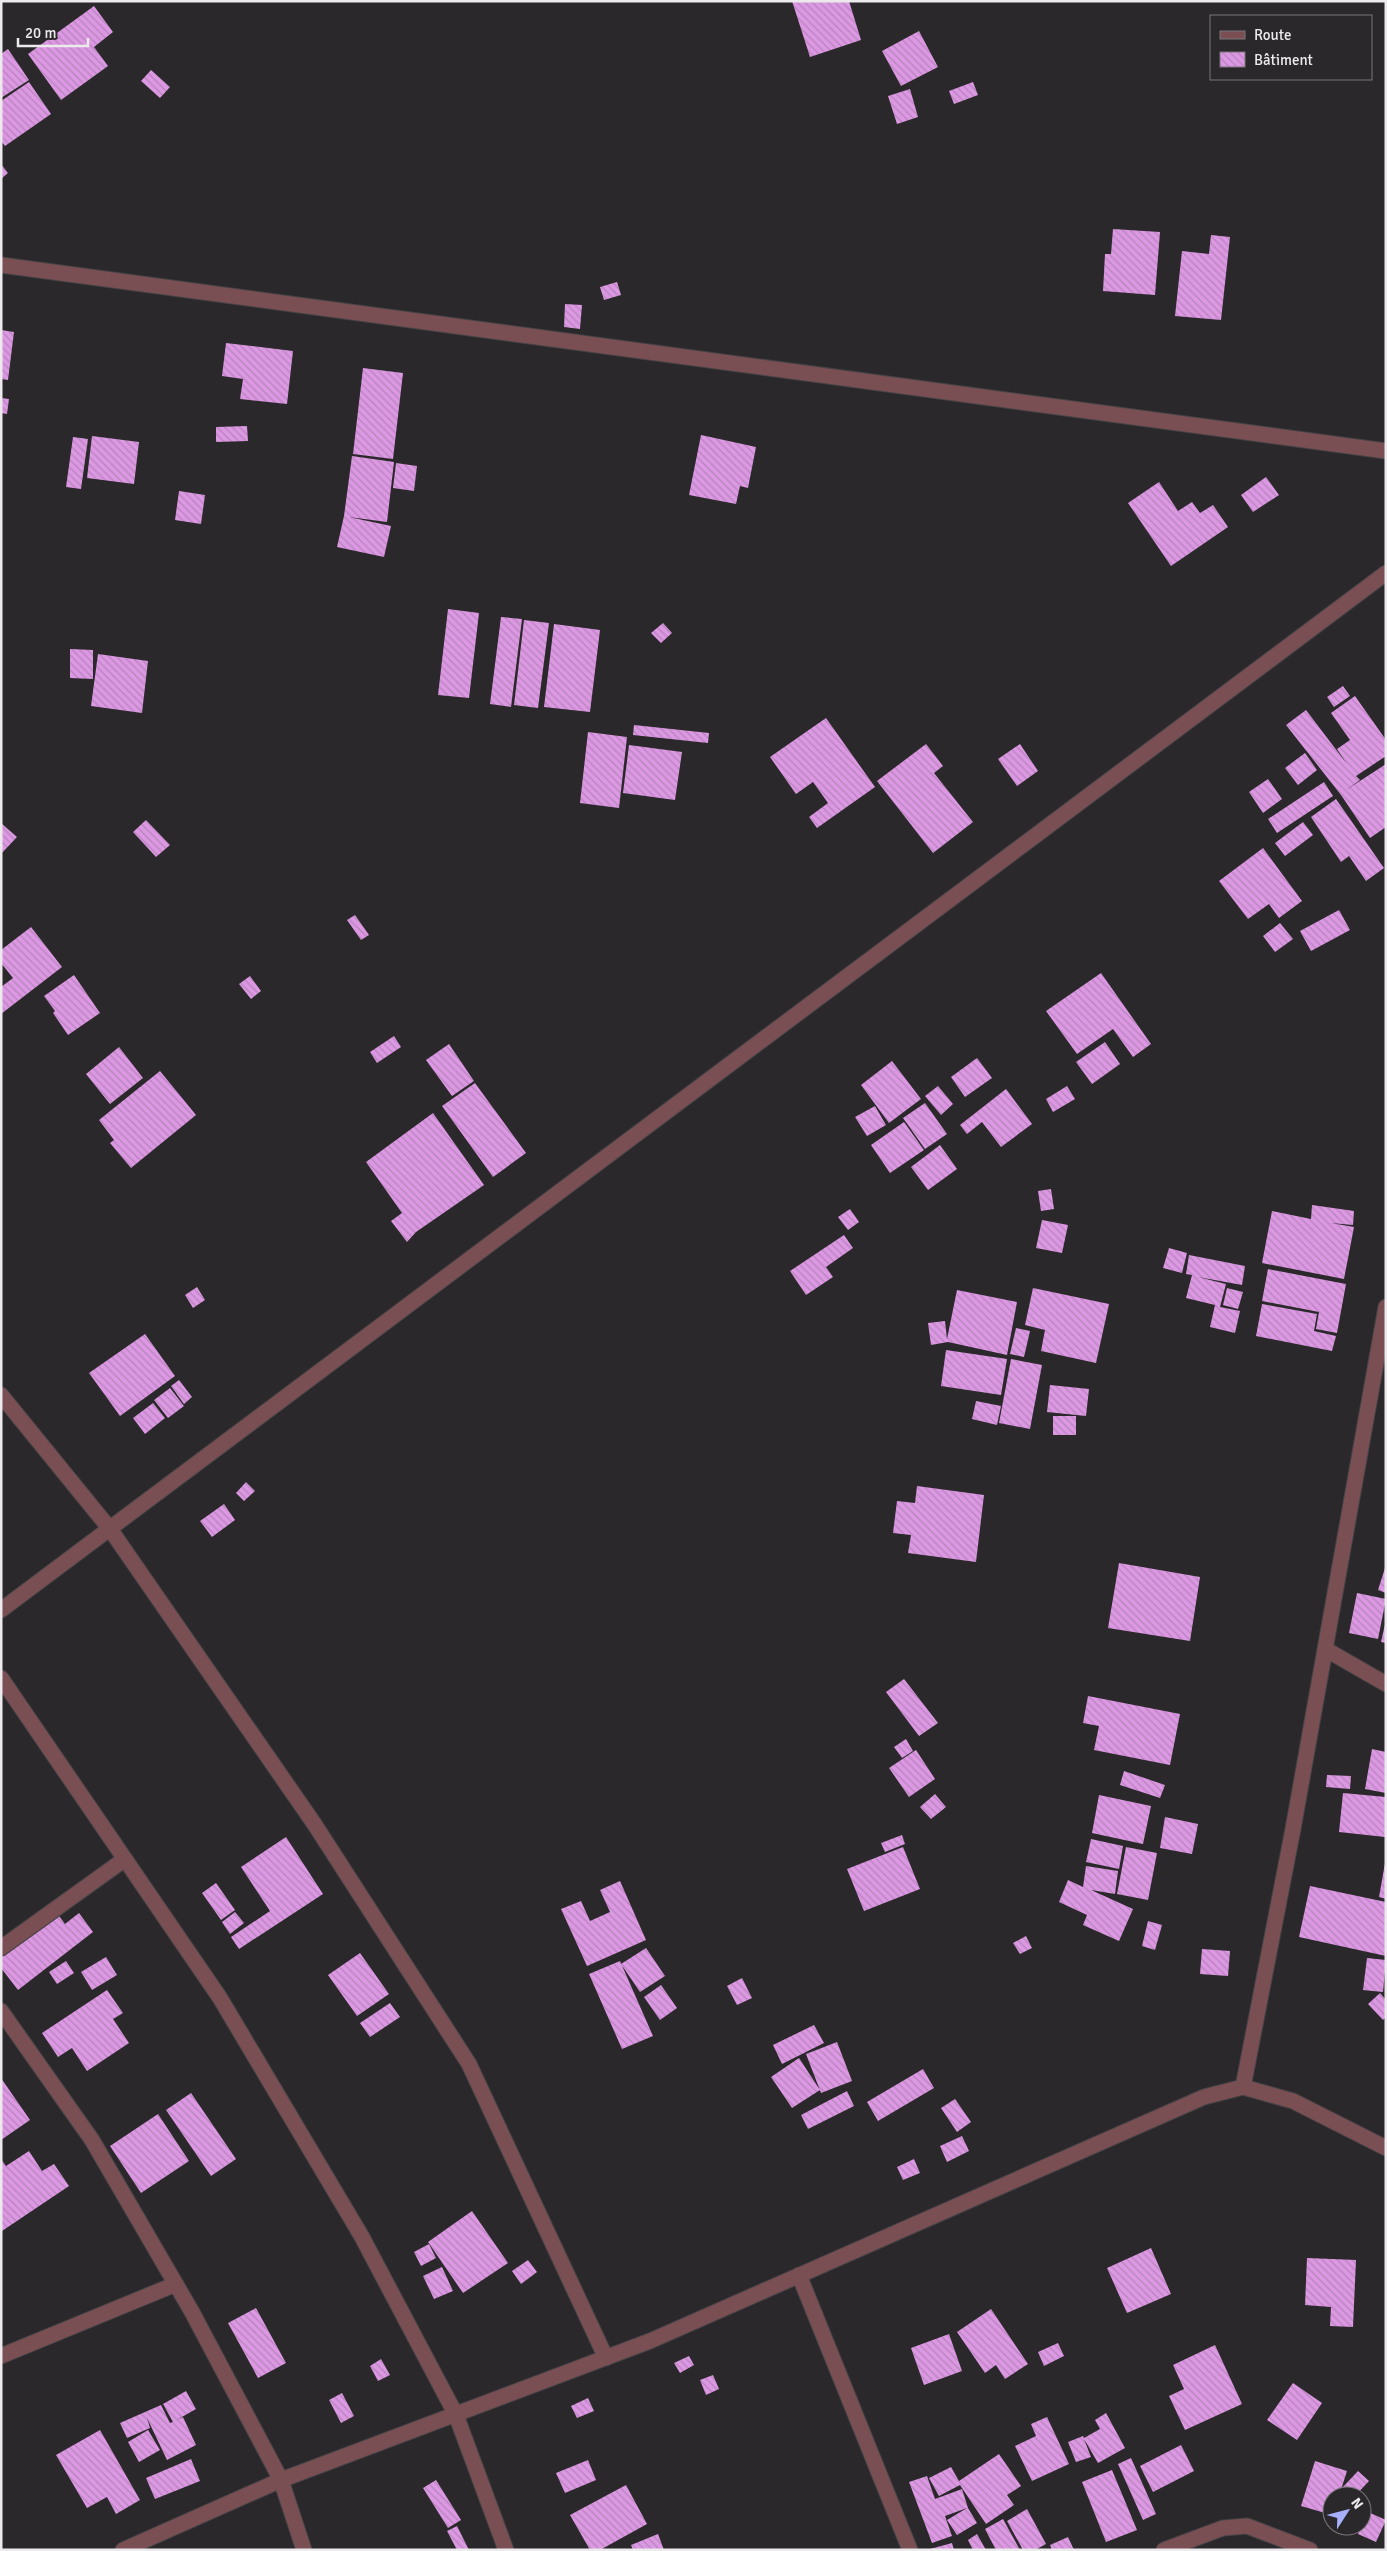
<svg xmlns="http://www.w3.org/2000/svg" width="1387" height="2551" font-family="Signika,sans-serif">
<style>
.building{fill:url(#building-back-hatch)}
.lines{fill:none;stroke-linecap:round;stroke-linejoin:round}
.street-casing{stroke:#464346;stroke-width:17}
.street{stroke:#794f53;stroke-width:15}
</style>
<defs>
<pattern id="building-back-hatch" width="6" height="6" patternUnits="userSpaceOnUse" patternTransform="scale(1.25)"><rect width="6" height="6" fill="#dc98e3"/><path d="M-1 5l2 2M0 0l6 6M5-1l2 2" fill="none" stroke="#b784bc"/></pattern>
</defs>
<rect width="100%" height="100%" fill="#2b282b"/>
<!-- building -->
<path class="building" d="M792 1H849L861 40 810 57Z
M94 6 113 32 94 47 108 66 61 100 28 54Z
M919 31 938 67 901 86 882 51Z
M8 49 29 80 1 98V54Z
M151 70 170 87 160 98 141 81Z
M29 82 51 114 5 146 1 141V101Z
M973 82 978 95 954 104 949 91Z
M910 89 918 117 897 124 888 96Z
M1 164 8 173 1 179Z
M1113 229 1160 232 1155 295 1103 291 1105 254H1111Z
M1211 235 1230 237 1221 320 1175 316 1182 251 1209 254Z
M617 282 621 295 604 300 600 287Z
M565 304 582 305 580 329 564 327Z
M1 330 14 332 8 380 1 379Z
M226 343 293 351 287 404 240 399 243 379 222 376Z
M363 368 403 373 393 459 353 454Z
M1 398 9 399 7 414 1 413Z
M247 426 248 441 216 442V427Z
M701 435 756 447 748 488 740 486 736 504 689 495Z
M92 436 139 442 134 484 87 478Z
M73 437 88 439 81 489 66 487Z
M352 456 394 462 387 522 349 517 391 526 384 557 337 547 344 516Z
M396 463 417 466 414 491 393 488Z
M1266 477 1279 495 1253 512 1241 495Z
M1159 482 1178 511 1192 502 1200 513 1213 505 1228 527 1171 566 1128 503Z
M179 491 205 495 201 524 175 520Z
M448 609 479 613 469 698 438 695Z
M501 617 522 619 511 707 490 704Z
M524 620 549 623 538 708 514 705Z
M663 623 672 633 661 643 651 633Z
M554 624 600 630 590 712 544 707Z
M70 649 93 650V679L70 678Z
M98 654 148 661 142 713 91 706Z
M1343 686 1350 696 1334 707 1327 697Z
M1355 696 1386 740V756L1356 776 1360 780 1346 790 1386 764V827L1370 838 1341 795 1286 725 1306 710 1347 764 1337 749 1350 740 1331 713Z
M826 718 875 787 817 828 809 817 828 803 813 782 796 794 770 757Z
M634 725 709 733 708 743 633 735Z
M588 732 627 737 619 808 580 803Z
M926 744 943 766 934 773 973 822 933 853 877 781Z
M1020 744 1038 771 1017 786 998 759Z
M629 745 682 752 675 800 623 793Z
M1305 753 1317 770 1298 785 1285 768Z
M1268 779 1282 799 1263 813 1249 792Z
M1324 782 1333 796 1277 833 1268 819Z
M1336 799 1384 868 1366 881 1349 856 1341 862 1311 817Z
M146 820 170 845 156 857 133 832Z
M1303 822 1313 835 1285 856 1275 843Z
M1 823 17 837 1 854Z
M1263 848 1302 901 1279 918 1269 904 1248 919 1219 881Z
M1339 910 1350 930 1311 951 1300 931Z
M355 915 369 935 361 940 347 920Z
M1280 923 1293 939 1275 952 1263 936Z
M31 927 62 967 1 1014V987L13 978 1 963V950Z
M1101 973 1151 1044 1133 1057 1113 1029 1077 1054 1046 1011Z
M74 975 100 1013 68 1035 53 1013 55 1011 44 996Z
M250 976 261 991 251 999 239 984Z
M394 1036 401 1047 377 1063 370 1052Z
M1105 1042 1120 1064 1092 1084 1076 1062Z
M449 1044 474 1081 452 1096 426 1060Z
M119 1047 143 1078 110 1104 86 1074Z
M977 1058 992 1078 965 1097 951 1077Z
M892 1061 921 1099 889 1123 861 1085Z
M160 1071 196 1115 131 1168 110 1143 114 1140 99 1120Z
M475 1083 526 1153 493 1177 442 1106Z
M938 1086 953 1104 941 1115 925 1096Z
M1067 1086 1075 1099 1053 1112 1046 1099Z
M1006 1089 1032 1124 1001 1147 982 1122 967 1134 960 1125Z
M925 1103 947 1134 925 1149 903 1118Z
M875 1106 886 1125 867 1136 855 1117Z
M433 1113 484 1185 416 1232 407 1242 391 1221 402 1213 366 1162Z
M904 1122 924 1150 890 1173 871 1145Z
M940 1145 957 1169 928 1190 911 1167Z
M1051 1189 1054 1209 1041 1211 1038 1191Z
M1312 1205 1354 1211 1353 1225 1331 1223 1354 1227 1344 1279 1262 1263 1272 1211 1311 1219Z
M850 1209 859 1222 848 1230 838 1217Z
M1042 1220 1068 1225 1062 1253 1036 1248Z
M844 1235 853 1248 826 1267 833 1277 806 1295 790 1271Z
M1169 1248 1187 1253 1182 1273 1163 1268Z
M1189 1255 1245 1266 1242 1285 1198 1277 1226 1284 1220 1307 1240 1311 1235 1333 1210 1327 1215 1305 1186 1298 1192 1275 1186 1274Z
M1268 1269 1346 1284 1337 1333 1316 1329 1319 1312 1262 1301Z
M197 1287 205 1300 193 1308 185 1295Z
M1033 1288 1109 1304 1096 1363 1041 1351 1045 1330 1025 1325Z
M1227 1288 1243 1292 1238 1309 1223 1305Z
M957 1290 1017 1302 1007 1355 948 1342 931 1345 928 1323 945 1321 947 1339Z
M1262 1304 1317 1314 1314 1331 1336 1336 1332 1351 1256 1336Z
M1016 1328 1030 1331 1024 1357 1010 1354Z
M145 1334 175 1376 120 1416 89 1373Z
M946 1350 1007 1359 1001 1395 941 1386Z
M1011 1359 1042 1365 1030 1429 999 1423Z
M179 1380 192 1397 184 1404 171 1386Z
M1050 1385 1089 1389 1086 1416 1047 1412Z
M170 1388 184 1406 168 1418 154 1400Z
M976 1401 1001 1406 997 1425 972 1419Z
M153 1403 165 1418 145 1434 133 1418Z
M1053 1416H1076V1435H1053Z
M246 1482 255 1491 244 1501 236 1493Z
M917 1486 984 1495 976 1562 908 1553 911 1535 893 1533 897 1501 915 1503Z
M224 1504 235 1520 212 1537 200 1521Z
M1119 1563 1200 1577 1190 1641 1108 1628Z
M1385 1568H1386V1593L1378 1590Z
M1357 1593 1386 1599 1378 1639 1349 1633Z
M1385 1624H1386V1643L1381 1642Z
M904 1679 938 1723 919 1736 886 1692Z
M1088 1696 1180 1714 1170 1765 1094 1750 1099 1726 1083 1723Z
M906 1739 913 1751 902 1758 894 1747Z
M1372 1749 1386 1752V1793L1365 1789Z
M916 1750 935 1779 909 1797 889 1768Z
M1124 1771 1165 1785 1160 1798 1120 1785Z
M1327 1775 1351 1776 1350 1789 1326 1787Z
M1343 1793 1386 1797 1385 1837 1339 1832Z
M935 1794 946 1807 931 1819 920 1807Z
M1099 1795 1151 1806 1143 1844 1092 1833Z
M1165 1817 1198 1824 1192 1854 1160 1848Z
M902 1835 905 1844 885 1852 881 1843Z
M286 1837 323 1894 239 1949 231 1937 270 1911 241 1867Z
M1091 1839 1123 1846 1119 1869 1086 1862Z
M903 1847 920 1889 864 1911 847 1869Z
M1126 1847 1157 1853 1148 1900 1117 1894Z
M1385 1863 1386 1864V1899L1379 1897Z
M1086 1866 1118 1871 1115 1894 1091 1890 1133 1909 1119 1941 1083 1925 1087 1915 1059 1902 1068 1880 1083 1887Z
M620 1881 646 1940 587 1966 561 1909 581 1901 590 1921 610 1912 600 1890Z
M216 1883 235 1910 221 1920 202 1893Z
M1310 1886 1386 1902V1956L1299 1937Z
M54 1909 65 1924 79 1913 93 1932 18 1990 1 1968V1950Z
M235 1912 244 1923 230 1934 222 1922Z
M1148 1921 1162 1925 1155 1950 1142 1946Z
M1026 1936 1032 1948 1020 1954 1013 1943Z
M646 1948 665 1976 640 1992 621 1964Z
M1202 1949 1230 1951 1228 1976 1200 1974Z
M360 1953 389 1994 357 2016 328 1975Z
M106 1957 117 1975 92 1990 81 1972Z
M1367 1958 1386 1960 1383 1992 1363 1990Z
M66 1961 74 1973 57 1984 49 1972Z
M620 1961 653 2036 622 2049 589 1974Z
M742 1978 752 1998 737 2005 727 1986Z
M661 1985 677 2008 660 2020 644 1997Z
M107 1990 123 2013 113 2019 129 2043 87 2071 72 2048 58 2057 42 2033Z
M1380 1993 1386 2000V2017L1383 2020 1368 2004Z
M390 2003 400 2017 370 2037 360 2023Z
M814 2025 824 2043 782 2064 773 2045Z
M837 2042 852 2081 821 2093 806 2054Z
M799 2058 820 2090 792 2108 771 2077Z
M923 2069 934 2088 878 2121 867 2102Z
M1 2078 30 2120 1 2140Z
M847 2091 854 2106 808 2129 801 2115Z
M191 2093 236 2159 211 2176 166 2110Z
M955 2099 971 2122 957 2132 941 2108Z
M158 2114 189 2161 141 2193 110 2146Z
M962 2136 969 2151 947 2162 940 2146Z
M29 2151 42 2171 54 2164 69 2186 2 2231 1 2159 6 2166Z
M914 2159 920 2173 903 2180 897 2167Z
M472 2211 508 2263 463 2293 428 2242Z
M429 2244 436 2258 421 2266 414 2252Z
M1151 2248 1171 2294 1127 2313 1107 2268Z
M1307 2258 1356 2260 1353 2327 1330 2326 1331 2307 1305 2305Z
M528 2260 537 2272 521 2284 512 2271Z
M442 2267 453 2291 434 2299 423 2276Z
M256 2308 286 2363 258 2378 228 2323Z
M991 2309 1028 2364 1005 2379 996 2365 985 2373 957 2332Z
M949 2334 962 2371 924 2385 911 2348Z
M1058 2343 1064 2356 1044 2366 1038 2352Z
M1215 2345 1242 2404 1185 2430 1169 2396 1184 2389 1173 2365Z
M689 2356 694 2365 680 2373 674 2363Z
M381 2359 390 2375 378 2381 370 2366Z
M713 2375 719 2389 706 2395 700 2380Z
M1293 2383 1322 2403 1297 2440 1267 2420Z
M186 2391 196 2409 173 2422 163 2404Z
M342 2393 354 2416 341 2423 329 2400Z
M588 2398 594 2411 577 2418 571 2406Z
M161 2405 170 2423 183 2417 196 2445 167 2460 147 2418 150 2428 127 2438 120 2423Z
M1106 2413 1125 2448 1098 2463 1084 2439 1091 2457 1076 2462 1068 2442 1083 2436 1084 2438 1100 2429 1095 2420Z
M1047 2417 1069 2464 1032 2481 1015 2446 1036 2436 1031 2424Z
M100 2430 140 2500 116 2514 107 2497 87 2508 56 2455Z
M148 2430 160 2450 139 2462 128 2442Z
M1181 2445 1194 2471 1153 2492 1140 2466Z
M999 2454 1021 2486 1007 2495 1014 2505 986 2524 960 2485 939 2496 929 2478 951 2467 959 2481Z
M1131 2458 1156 2514 1143 2520 1118 2464Z
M191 2459 200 2481 155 2499 146 2478Z
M588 2460 596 2480 565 2493 556 2473Z
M1315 2461 1347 2471 1339 2496H1332V2515L1301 2506Z
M1112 2470 1137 2530 1106 2542 1082 2482Z
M1358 2471 1369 2481 1355 2496H1351L1342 2488Z
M927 2476 935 2499 962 2489 968 2508 977 2523 957 2535 947 2520 967 2508 945 2516 952 2536 932 2543 909 2482Z
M436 2480 461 2520 448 2528 423 2488Z
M626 2485 647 2524 600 2550H590L570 2515Z
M1027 2509 1046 2544 1035 2550H1023L1007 2521Z
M1368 2512 1386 2520 1376 2542 1358 2534Z
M1003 2519 1020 2550H996L985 2529Z
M457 2526 469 2550H457L447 2531Z
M658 2534 664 2550H633L631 2545Z
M977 2534 986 2550H973L968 2540Z
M1068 2537 1074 2550H1052L1050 2545Z
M952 2543 954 2550H930V2549Z"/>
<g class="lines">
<defs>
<path id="street" d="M1 265 1386 451
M1 1395 110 1529 315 1825 469 2064 606 2358
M1 1610 1386 573
M1325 1649 1386 1684
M1 1678 220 1998 362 2237 456 2415 506 2550
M1 1948 125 1859
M1 2011 92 2140 192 2312 281 2480 304 2550
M1243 2087 1293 1829 1386 1307
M799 2275 910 2550
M1 2356 176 2284
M123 2550 281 2480 650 2341 1204 2097 1243 2087 1293 2101 1386 2148
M1164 2550 1223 2528 1247 2526 1310 2550"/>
</defs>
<!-- street casing -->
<use href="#street" class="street-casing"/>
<!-- street -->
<use href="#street" class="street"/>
</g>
<!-- border -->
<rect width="1387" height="2551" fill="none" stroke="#edeaed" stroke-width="5"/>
<!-- legend -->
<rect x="1210" y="15" width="162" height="65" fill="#2b282b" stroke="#797679"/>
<rect x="1220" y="31" width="25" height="8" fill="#794f53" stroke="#797679"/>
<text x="1254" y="40" font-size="15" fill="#edeaed">Route</text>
<rect x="1220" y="52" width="25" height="15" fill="url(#building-back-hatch)" stroke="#797679"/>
<text x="1254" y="65" font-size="15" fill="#edeaed">Bâtiment</text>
<!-- north arrow -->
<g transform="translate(1347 2511) rotate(54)"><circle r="24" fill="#2b282b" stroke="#797679"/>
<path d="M0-4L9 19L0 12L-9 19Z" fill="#a8b0fc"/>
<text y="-8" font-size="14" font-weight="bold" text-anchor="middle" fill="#edeaed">N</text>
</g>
<!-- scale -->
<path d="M18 38v8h70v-8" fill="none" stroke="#edeaed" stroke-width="2.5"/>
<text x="25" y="38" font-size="15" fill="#edeaed" stroke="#2b282b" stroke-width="4" paint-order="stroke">20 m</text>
</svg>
